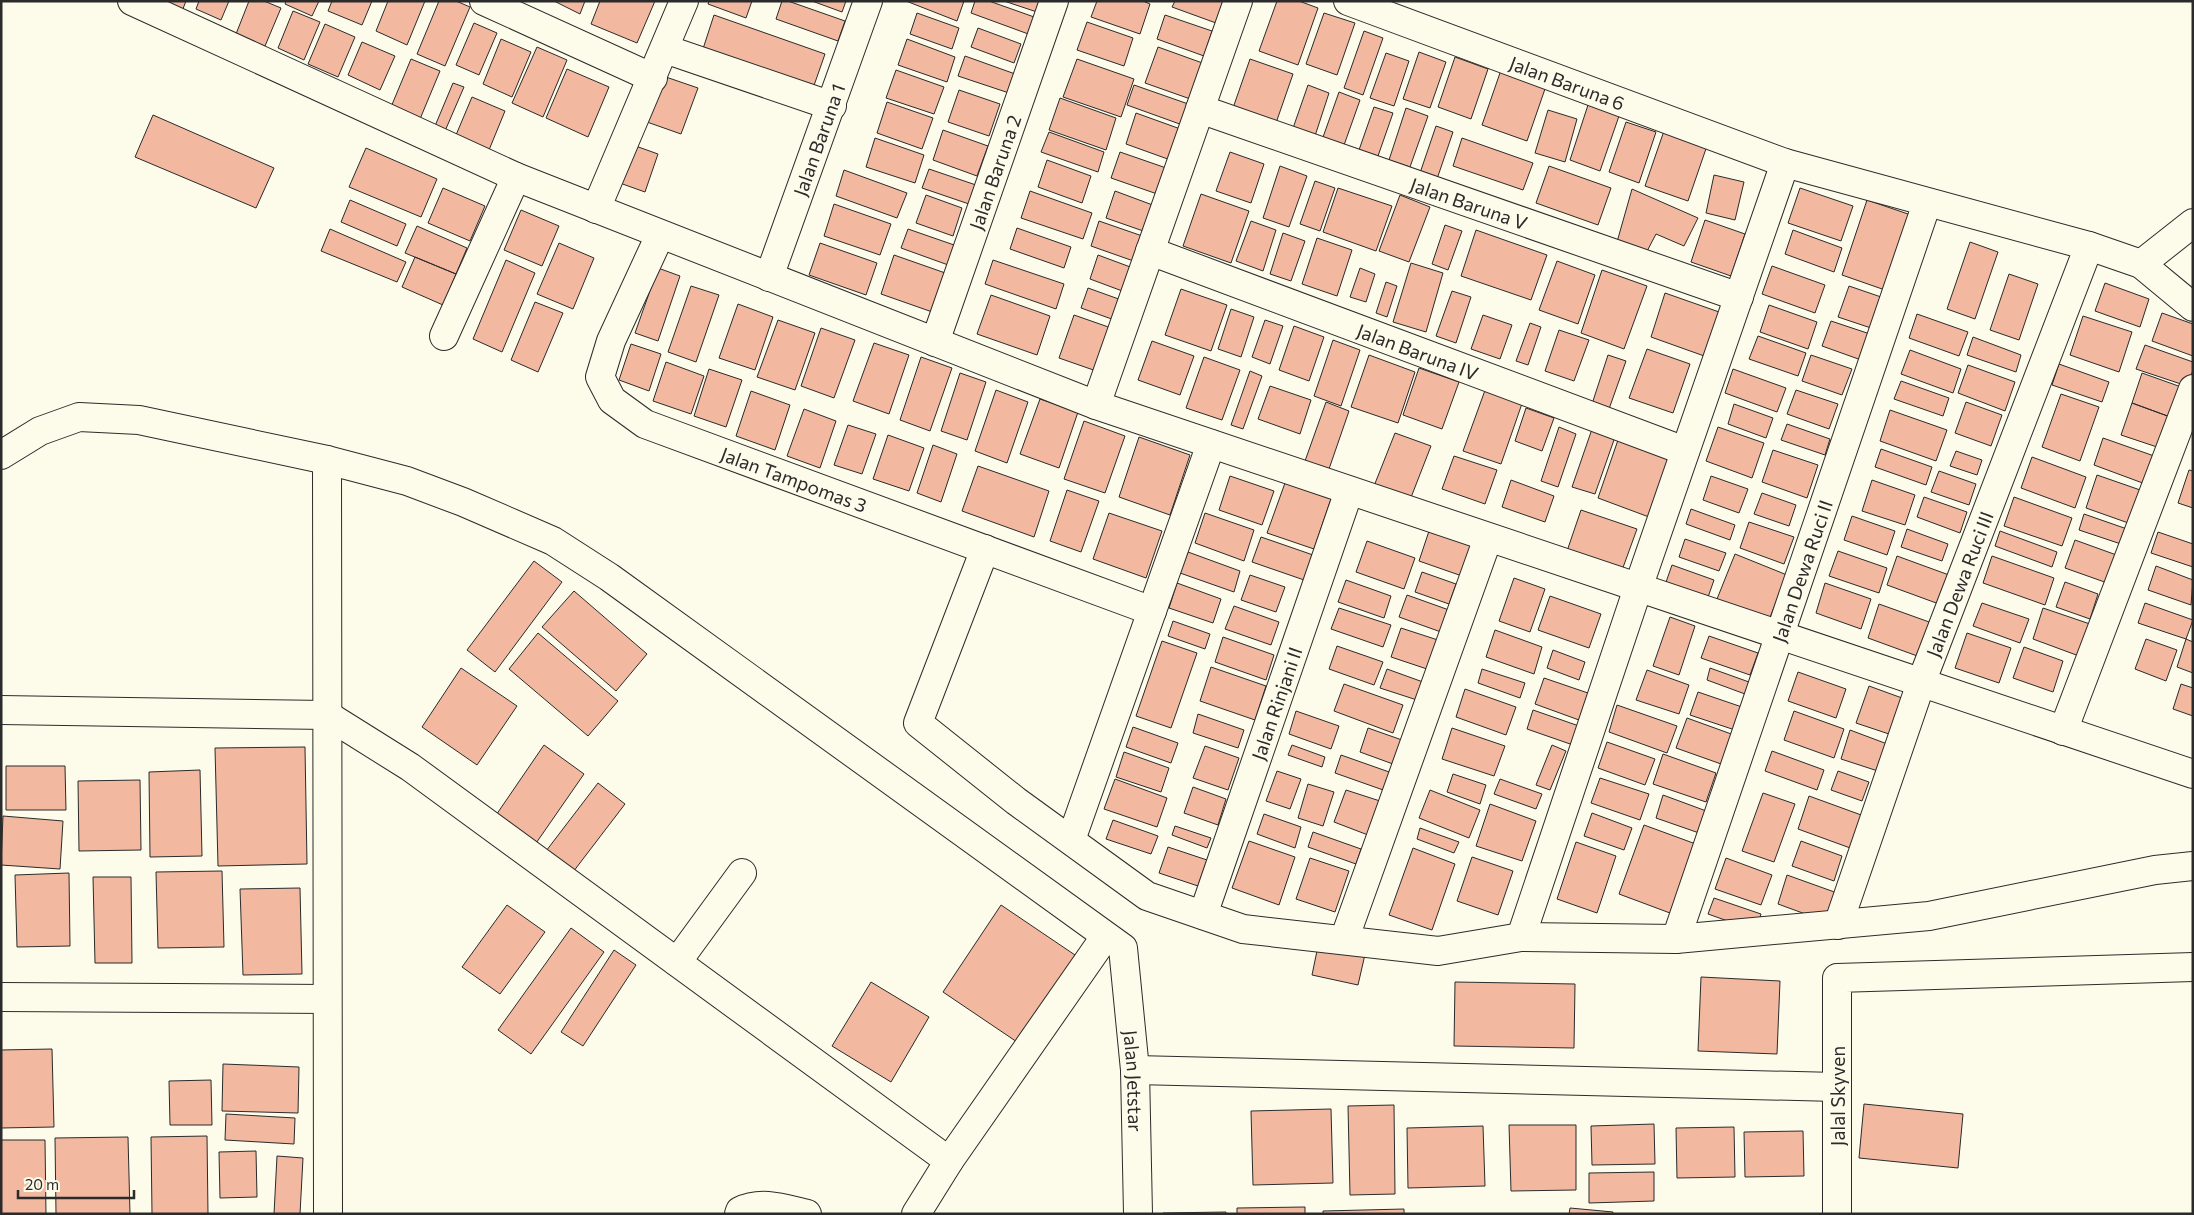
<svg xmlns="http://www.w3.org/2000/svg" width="2194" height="1215" font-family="Commissioner,sans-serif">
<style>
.building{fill:#f2b8a0;stroke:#2b2b2b}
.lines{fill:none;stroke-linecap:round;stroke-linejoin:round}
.street-casing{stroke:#2b2b2b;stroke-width:30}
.street{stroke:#fdfbea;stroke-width:28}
.labels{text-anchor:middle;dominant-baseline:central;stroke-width:4;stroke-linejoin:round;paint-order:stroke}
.street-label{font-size:19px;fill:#2b2b2b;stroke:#fdfbea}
</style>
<rect width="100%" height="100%" fill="#fdfbea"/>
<!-- building -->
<path class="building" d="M161 1H186L181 14Z
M199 1H229L221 20 196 9Z
M249 1H264L281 8 265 46 236 34Z
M286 1H319L312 16 285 4Z
M332 1H372L362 25 328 11Z
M388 1H425L407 45 376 31Z
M439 1H456L470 7 445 66 417 54Z
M554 1H585L580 14Z
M600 1H655L637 43 591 24Z
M709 1H752L746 18 708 4Z
M782 1H788L845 21 838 41 776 19Z
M812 1H846L842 12Z
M906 1H964L957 21Z
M975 1H989L1037 18 1031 35 971 13Z
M1004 1H1041L1037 12Z
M1097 1H1143L1150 4 1140 34 1091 17Z
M1175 1H1223L1216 23 1172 7Z
M1277 1H1299L1318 8 1298 65 1259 51Z
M293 11 320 22 304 60 278 48Z
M917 13 959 28 952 49 910 34Z
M1324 13 1355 23 1337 75 1306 64Z
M714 15 825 54 811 94 701 55Z
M1165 15 1212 31 1204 56 1157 39Z
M1087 22 1133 38 1124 66 1077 50Z
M474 23 497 33 479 75 456 65Z
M325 24 355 37 338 77 308 64Z
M978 28 1021 44 1014 63 971 47Z
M1364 31 1383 38 1363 95 1344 88Z
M501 39 531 52 512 97 483 84Z
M907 39 955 57 947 82 898 65Z
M362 42 395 56 380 90 348 75Z
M537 47 567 60 543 117 512 103Z
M1158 47 1208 65 1196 101 1145 83Z
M1419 52 1446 62 1430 108 1403 99Z
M1386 53 1409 61 1394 106 1370 98Z
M965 56 1018 75 1012 94 958 76Z
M1455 57 1488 69 1471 119 1438 107Z
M411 59 440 71 420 119 391 107Z
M1077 59 1134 79 1121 117 1063 97Z
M1250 59 1293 74 1276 123 1233 108Z
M567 69 609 87 588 137 546 118Z
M896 70 944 87 934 114 886 98Z
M1501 70 1546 86 1527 141 1482 125Z
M663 76 698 88 681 134 647 122Z
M453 83 464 87 445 131 435 126Z
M1134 85 1194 106 1188 127 1127 105Z
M1308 85 1329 93 1314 139 1292 131Z
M959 90 1000 104 989 136 948 122Z
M1339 92 1360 100 1343 148 1322 140Z
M472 97 505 111 489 150 456 135Z
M1060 98 1116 118 1106 150 1049 130Z
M887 102 933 118 922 149 877 133Z
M1588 105 1619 116 1600 171 1570 160Z
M1374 107 1393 113 1378 156 1359 150Z
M1406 108 1428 116 1410 167 1389 160Z
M1548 110 1577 119 1565 162 1535 153Z
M1136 113 1186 131 1176 162 1126 144Z
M153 115 274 168 256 208 135 157Z
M1626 122 1656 132 1639 183 1609 172Z
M1666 125 1709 140 1688 201 1645 186Z
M1436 126 1453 132 1437 179 1420 173Z
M943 130 988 146 977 176 933 160Z
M1049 132 1104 152 1098 172 1041 152Z
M875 138 924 155 915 183 866 167Z
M1462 138 1533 163 1523 190 1453 166Z
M630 144 658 154 645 192 617 182Z
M366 148 437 179 421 217 349 187Z
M1120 152 1172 170 1163 196 1111 178Z
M1230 152 1264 164 1251 203 1216 191Z
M1047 160 1091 176 1082 203 1038 187Z
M1280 166 1307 176 1289 227 1263 218Z
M1549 166 1611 188 1598 225 1536 203Z
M929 169 976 185 969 204 922 188Z
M844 170 907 193 897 218 836 196Z
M1714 175 1744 182 1735 220 1706 213Z
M1315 181 1335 188 1320 231 1300 224Z
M443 188 485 206 470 241 428 223Z
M1338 188 1392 206 1376 251 1323 232Z
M1800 188 1853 206 1841 241 1788 223Z
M1632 189 1698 218 1684 246 1656 234 1644 257 1617 242Z
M1030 191 1092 213 1083 239 1021 218Z
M1115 191 1158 207 1149 233 1106 218Z
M1201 194 1249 211 1231 263 1183 246Z
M926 195 962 208 953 236 916 223Z
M1400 195 1430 207 1409 262 1379 251Z
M350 200 406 224 397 246 341 222Z
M1867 200 1911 215 1885 290 1842 275Z
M834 204 891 224 880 255 824 236Z
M521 210 559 226 542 266 504 250Z
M1705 220 1745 234 1731 276 1691 262Z
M1099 221 1151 239 1142 264 1091 246Z
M1251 221 1276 230 1263 271 1236 261Z
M1445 225 1462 231 1448 270 1432 264Z
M417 226 467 248 456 274 405 253Z
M1017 228 1071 247 1064 268 1010 249Z
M330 229 406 262 397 282 321 251Z
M908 229 957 246 951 266 901 248Z
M1476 230 1547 255 1531 300 1461 276Z
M1793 230 1842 248 1834 272 1785 254Z
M1283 233 1305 241 1291 281 1270 274Z
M1317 238 1352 250 1337 296 1302 284Z
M1970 242 1998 252 1975 319 1947 309Z
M559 243 594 258 573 309 537 294Z
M820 243 877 263 866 295 809 275Z
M894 255 951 275 938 314 881 294Z
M1098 255 1133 268 1125 292 1090 279Z
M415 257 456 274 443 305 402 287Z
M506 260 535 273 502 352 473 339Z
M993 260 1064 284 1056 309 985 284Z
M1557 261 1595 275 1578 324 1539 310Z
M1411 263 1443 273 1426 332 1393 322Z
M1772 266 1825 285 1815 313 1762 294Z
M658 268 680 276 658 341 635 333Z
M1360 268 1375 274 1366 302 1350 297Z
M1602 270 1647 286 1624 349 1581 333Z
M2009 274 2038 284 2019 340 1990 330Z
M1386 282 1397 286 1387 317 1376 313Z
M2105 283 2149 299 2140 327 2095 311Z
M691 286 719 295 696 362 668 352Z
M1849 286 1884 298 1874 329 1838 317Z
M1088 288 1127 302 1120 322 1081 308Z
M1181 289 1227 305 1211 351 1165 335Z
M1452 291 1471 297 1456 343 1436 336Z
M1665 293 1722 313 1707 357 1651 337Z
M991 295 1050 316 1037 355 977 334Z
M535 302 563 313 538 372 511 360Z
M738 304 773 317 755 370 719 358Z
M1769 305 1817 322 1808 349 1760 332Z
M1231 309 1254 317 1241 357 1218 349Z
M2162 313 2193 324V356L2152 341Z
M1917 314 1968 332 1959 356 1909 338Z
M1074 315 1117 330 1102 373 1059 358Z
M1483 315 1512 325 1500 359 1471 349Z
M2083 316 2132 332 2119 372 2070 355Z
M778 320 815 333 795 390 757 377Z
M1265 320 1283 326 1270 364 1252 357Z
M1831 321 1873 335 1864 361 1822 346Z
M1530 323 1541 327 1528 365 1516 361Z
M1294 326 1324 337 1309 381 1279 370Z
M821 328 855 340 834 398 801 386Z
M1559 330 1589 340 1574 381 1545 371Z
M1758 336 1806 353 1798 376 1749 359Z
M1973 337 2021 355 2016 372 1967 355Z
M1333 340 1360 350 1341 406 1314 396Z
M1152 341 1194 356 1180 395 1138 380Z
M874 343 909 355 889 414 853 401Z
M631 344 661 354 649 391 619 380Z
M2145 345 2193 362V370L2187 386 2136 369Z
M1647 349 1690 364 1673 413 1629 398Z
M1910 350 1961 369 1953 393 1901 374Z
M1369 355 1415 372 1398 423 1351 407Z
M1608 355 1626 361 1609 409 1592 404Z
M1811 355 1852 369 1842 395 1802 381Z
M921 357 952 368 930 431 900 420Z
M1204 357 1240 370 1222 420 1186 408Z
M666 362 704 376 691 414 653 401Z
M2059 364 2109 382 2102 402 2052 385Z
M1968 365 2015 382 2005 411 1958 393Z
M1419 368 1459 382 1442 429 1403 415Z
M709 369 742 380 726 427 694 416Z
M1733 369 1786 388 1777 412 1725 393Z
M1250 371 1262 376 1243 429 1231 425Z
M960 373 986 382 967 440 941 431Z
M2142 373 2184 388 2173 418 2132 403Z
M1901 381 1949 398 1943 416 1894 399Z
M1488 382 1525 395 1501 464 1463 451Z
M1270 386 1311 400 1300 434 1258 419Z
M996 390 1028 402 1007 463 975 451Z
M1796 390 1838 404 1829 429 1787 414Z
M751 391 790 405 775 450 736 436Z
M2061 394 2099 407 2080 461 2042 447Z
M1040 399 1078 412 1059 468 1020 454Z
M1326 402 1349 411 1329 469 1305 461Z
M1966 402 2002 415 1991 446 1955 433Z
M2132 403 2173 418 2163 449 2121 435Z
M1734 404 1773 418 1766 438 1728 424Z
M1526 408 1554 418 1542 451 1515 441Z
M804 409 836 421 820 468 787 456Z
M1890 410 1947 430 1936 461 1880 441Z
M1084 421 1125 436 1105 493 1064 479Z
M1787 424 1830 439 1825 455 1781 440Z
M848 425 876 434 862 474 834 465Z
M1559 427 1576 434 1558 487 1541 481Z
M1718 427 1764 443 1752 478 1706 461Z
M1592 429 1615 437 1595 494 1572 487Z
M1395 433 1431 446 1410 500 1374 486Z
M888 435 924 448 909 491 873 479Z
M1139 437 1190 455 1170 515 1119 497Z
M2103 438 2157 457 2148 485 2094 465Z
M1618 440 1670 458 1649 517 1598 498Z
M933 445 957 454 941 502 917 493Z
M1881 449 1932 467 1926 485 1875 467Z
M1773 450 1818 465 1807 498 1762 482Z
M1956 451 1982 460 1977 475 1950 466Z
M1454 456 1497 470 1485 504 1442 489Z
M2032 457 2086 477 2075 508 2021 488Z
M978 466 1049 491 1034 537 962 511Z
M2189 470 2193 471V508L2178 503Z
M1939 471 1976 484 1969 505 1931 492Z
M2097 475 2146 492 2134 525 2086 508Z
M1230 476 1274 491 1262 525 1219 510Z
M1711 476 1748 489 1739 513 1703 500Z
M1511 480 1554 496 1545 522 1502 507Z
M1872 480 1915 495 1905 525 1862 511Z
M1285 483 1331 499 1314 549 1267 533Z
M1067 490 1099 501 1081 552 1050 541Z
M1762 493 1796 505 1789 526 1754 514Z
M1924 497 1967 512 1960 533 1917 517Z
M2014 497 2072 518 2062 546 2004 526Z
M1691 509 1735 525 1730 540 1686 524Z
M1581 510 1637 529 1621 573 1566 554Z
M1109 513 1162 531 1146 578 1093 559Z
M1205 513 1254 530 1244 561 1195 543Z
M2084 514 2127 529 2121 544 2079 530Z
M1852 516 1895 531 1887 555 1844 540Z
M1749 522 1794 537 1784 564 1740 548Z
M1907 529 1948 544 1942 561 1901 547Z
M1429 531 1472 546 1462 576 1419 561Z
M2000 531 2057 552 2052 567 1995 546Z
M2158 532 2193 544V567L2151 553Z
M1261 537 1316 556 1307 581 1252 562Z
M1685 539 1726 553 1719 571 1679 557Z
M2075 540 2122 557 2113 585 2065 568Z
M1367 541 1415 558 1404 589 1356 572Z
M1838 551 1887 568 1879 593 1829 576Z
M1188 552 1240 571 1234 592 1180 573Z
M1735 554 1787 575 1767 625 1715 604Z
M1897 556 1949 575 1939 604 1887 585Z
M1992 556 2054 578 2045 605 1983 583Z
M534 561 562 582 495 672 467 650Z
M1672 565 1714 580 1707 600 1665 585Z
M2156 566 2193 580 2191 605 2148 590Z
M1422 572 1456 584 1449 604 1415 592Z
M1250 575 1285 587 1276 612 1241 600Z
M1514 578 1545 589 1530 632 1499 621Z
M1346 580 1391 596 1384 618 1338 602Z
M2065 582 2098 594 2090 619 2056 607Z
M1177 583 1221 599 1213 623 1169 608Z
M1825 583 1871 599 1861 629 1816 613Z
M574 591 647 654 616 691 542 627Z
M1407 595 1449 610 1441 632 1399 617Z
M1550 596 1601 614 1589 648 1538 630Z
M1982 603 2029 619 2020 643 1973 626Z
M2145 603 2193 620 2186 639 2138 623Z
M1879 604 1932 623 1920 657 1868 638Z
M1234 606 1279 622 1271 645 1225 629Z
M1339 608 1391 625 1383 647 1331 629Z
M2043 608 2090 624 2079 656 2033 639Z
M1670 617 1695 626 1679 675 1653 666Z
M1173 621 1210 634 1205 649 1168 636Z
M1401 628 1441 641 1430 670 1391 657Z
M1495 630 1542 647 1534 674 1486 657Z
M538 633 618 701 588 736 509 669Z
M1967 633 2011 648 1999 683 1955 668Z
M1709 636 1758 653 1750 675 1701 658Z
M1223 637 1274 655 1266 680 1215 662Z
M2146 639 2177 650 2166 681 2135 669Z
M2186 639 2193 642V673L2177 667Z
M1162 641 1197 653 1171 728 1136 716Z
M1337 646 1383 662 1374 685 1329 669Z
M2024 647 2063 661 2053 692 2013 678Z
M1553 650 1585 662 1579 680 1547 668Z
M1211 667 1266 686 1255 720 1200 701Z
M461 668 517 706 477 765 422 727Z
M1710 668 1749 682 1745 694 1707 680Z
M1387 669 1423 682 1417 700 1380 688Z
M1482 669 1525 683 1520 698 1478 683Z
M1647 670 1689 685 1679 714 1636 700Z
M1798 672 1846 689 1836 718 1788 701Z
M1544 678 1588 693 1579 720 1535 704Z
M1344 684 1403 705 1393 733 1334 711Z
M2181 684 2193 688V716L2173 709Z
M1869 686 1902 698 1889 734 1856 723Z
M1465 689 1516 707 1506 735 1456 717Z
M1698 692 1742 707 1735 730 1690 715Z
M1617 705 1677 726 1667 753 1609 732Z
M1533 710 1579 726 1573 745 1527 729Z
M1296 711 1339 726 1331 749 1289 734Z
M1794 711 1844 729 1834 758 1784 740Z
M1198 714 1244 730 1238 748 1193 733Z
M1687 718 1734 735 1724 765 1676 748Z
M1133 727 1178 743 1171 763 1126 747Z
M1368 728 1402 740 1393 764 1360 752Z
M1452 728 1505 746 1494 776 1442 759Z
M1850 730 1890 745 1881 772 1841 759Z
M1607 742 1655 759 1645 785 1598 768Z
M544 745 584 774 532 849 492 821Z
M1292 745 1325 757 1322 767 1288 755Z
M1552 745 1566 751 1550 790 1536 785Z
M1205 746 1239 758 1228 790 1193 778Z
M305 747 307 864 218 866 215 748Z
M1772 751 1824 770 1817 790 1765 771Z
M1124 752 1169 768 1161 792 1116 777Z
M1663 754 1716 773 1706 802 1653 784Z
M1341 755 1392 773 1386 791 1335 773Z
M6 766H65L66 810H6Z
M200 770 202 856 150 857 149 772Z
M1277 771 1301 779 1290 809 1266 801Z
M1838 771 1869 782 1862 801 1831 790Z
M1453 774 1486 785 1480 804 1447 792Z
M1600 778 1649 794 1640 820 1591 803Z
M1115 779 1167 798 1157 827 1104 809Z
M1500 779 1542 794 1536 809 1494 794Z
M140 780 141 850 79 851 78 781Z
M598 783 625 804 570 876 543 855Z
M1308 784 1334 792 1323 826 1298 818Z
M1193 787 1226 799 1218 825 1184 813Z
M1346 790 1380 801 1368 835 1334 822Z
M1430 790 1480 810 1469 838 1419 818Z
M1763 793 1795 804 1774 862 1742 851Z
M1663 795 1709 812 1702 834 1656 818Z
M1809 796 1864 816 1853 849 1798 829Z
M1490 804 1536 821 1522 861 1476 846Z
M1592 813 1632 828 1624 850 1584 836Z
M1264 814 1301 827 1295 848 1257 834Z
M3 816 63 821 60 869 1 865Z
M1113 820 1158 836 1151 854 1106 839Z
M1644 825 1704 847 1678 916 1619 894Z
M1175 826 1211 838 1207 848 1172 835Z
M1420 828 1459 842 1454 853 1417 839Z
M1313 832 1361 849 1356 864 1308 847Z
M1249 841 1295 857 1279 905 1232 888Z
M1801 841 1842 856 1834 881 1792 866Z
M1576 842 1616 856 1597 913 1557 899Z
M1168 847 1207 860 1198 886 1159 873Z
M1413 848 1455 864 1432 930 1389 915Z
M1472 857 1513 871 1498 915 1457 901Z
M1310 858 1349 871 1335 912 1296 899Z
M1726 858 1772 875 1761 905 1715 889Z
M222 871 224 947 158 948 156 872Z
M69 873 70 946 17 947 15 875Z
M1787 875 1840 894 1830 923 1778 904Z
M93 877H131L132 963H95Z
M300 888 302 974 243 975 240 889Z
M1714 898 1761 914 1756 931 1708 914Z
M507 905 545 932 500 994 462 967Z
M1001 905 1078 957 1020 1044 943 992Z
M571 928 604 952 531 1054 498 1030Z
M1319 941 1366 950 1358 985 1312 975Z
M614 950 636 965 583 1046 561 1032Z
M1701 977 1780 981 1777 1054 1698 1051Z
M871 982 929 1017 891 1082 832 1046Z
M1455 982 1575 984 1574 1048 1454 1046Z
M52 1049 54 1127 1 1128V1050Z
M223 1064 299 1067 298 1113 222 1111Z
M211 1080 212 1125H170L169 1081Z
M1864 1104 1963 1114 1958 1168 1859 1158Z
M1394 1105 1395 1194 1350 1195 1348 1106Z
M1331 1109 1333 1183 1253 1185 1251 1111Z
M226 1114 295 1118 294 1144 225 1140Z
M1654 1124 1655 1164 1592 1165 1591 1126Z
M1509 1125H1576V1190L1511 1191Z
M1483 1126 1485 1186 1408 1188 1407 1128Z
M1734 1127 1735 1177 1677 1178 1676 1128Z
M1803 1131 1804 1176 1745 1177 1744 1132Z
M207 1136 208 1214H152L151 1137Z
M128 1137 130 1214H56L55 1138Z
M1 1140H45L46 1214H1Z
M256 1151 257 1197 220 1198 219 1152Z
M277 1156 303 1158 300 1214H274Z
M1654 1172V1201L1589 1203V1173Z
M1305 1207V1214H1237V1208Z
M1570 1208 1613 1212V1214H1569Z
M1404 1209V1214H1323V1211Z
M1226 1212V1214H1163V1213Z"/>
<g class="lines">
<defs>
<g id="street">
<path d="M132 1 516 177 1096 405 2193 774"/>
<path d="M484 1 653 78"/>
<path id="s1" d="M1348 1 1785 163 2089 246 2141 264 2193 307"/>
<path d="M665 49 832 106"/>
<path id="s2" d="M1200 109 1739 297"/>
<path d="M596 209 684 1"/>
<path id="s3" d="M660 235 611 341 600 377 612 400 645 424 1152 611"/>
<path id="s4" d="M1150 251 1685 451"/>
<path d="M2141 264 2193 223"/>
<path id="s5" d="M769 277 868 1"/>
<path d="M444 336 516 177"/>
<path id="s6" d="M935 342 1054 1"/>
<path d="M1096 405 1238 1"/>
<path id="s7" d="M1 455 40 431 79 417 139 420 327 460 407 481 463 502 553 541 609 577 1123 948 1135 1070 1138 1214"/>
<path d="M327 460 328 1214"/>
<path d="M985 549 918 723 1016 801 1147 896 1243 929 1438 951 1521 937 1676 939 1929 916 2155 870 2193 866"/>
<path d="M1 710 327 715 410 767 949 1161 916 1214"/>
<path d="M2063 731 2193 389"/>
<path d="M1071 840 1211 444"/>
<path id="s8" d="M1203 915 1349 491"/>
<path id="s9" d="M1838 925 1921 683 2089 246"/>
<path d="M1521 937 1638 588 1785 163"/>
<path id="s10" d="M1676 939 1927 203"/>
<path d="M1344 940 1488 538"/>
<path d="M677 962 742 873"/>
<path d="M1 997 327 999"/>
<path d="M1135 1070 1836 1087"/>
<path d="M949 1161 1105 937"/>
<path d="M739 1214 740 1211C762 1200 785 1209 807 1214"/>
<path d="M1837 1214V978L2193 967"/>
</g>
</defs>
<!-- street casing -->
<use href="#street" class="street-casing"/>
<!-- street -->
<use href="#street" class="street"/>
</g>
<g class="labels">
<!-- street labels -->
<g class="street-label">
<text stroke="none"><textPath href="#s1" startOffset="234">Jalan Baruna 6</textPath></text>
<text stroke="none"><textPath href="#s5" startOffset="146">Jalan Baruna 1</textPath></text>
<text stroke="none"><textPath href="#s6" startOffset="180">Jalan Baruna 2</textPath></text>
<text stroke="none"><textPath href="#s2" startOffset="285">Jalan Baruna V</textPath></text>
<text stroke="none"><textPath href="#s4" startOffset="286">Jalan Baruna IV</textPath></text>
<text stroke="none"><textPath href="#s3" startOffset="380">Jalan Tampomas 3</textPath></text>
<text stroke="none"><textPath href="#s10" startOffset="389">Jalan Dewa Ruci II</textPath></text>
<text stroke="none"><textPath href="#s9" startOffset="362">Jalan Dewa Ruci III</textPath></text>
<text stroke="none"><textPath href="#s8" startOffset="224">Jalan Rinjani II</textPath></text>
<text stroke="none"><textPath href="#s7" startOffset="1414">Jalan Jetstar</textPath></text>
<text transform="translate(1837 1096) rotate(-90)">Jalal Skyven</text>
</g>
</g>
<!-- border -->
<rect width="2194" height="1215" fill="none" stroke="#2b2b2b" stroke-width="5"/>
<!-- scale -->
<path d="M18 1190v8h116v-8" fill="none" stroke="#2b2b2b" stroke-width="2.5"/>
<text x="25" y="1190" font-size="15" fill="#2b2b2b" stroke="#fdfbea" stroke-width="4" paint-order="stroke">20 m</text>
</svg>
